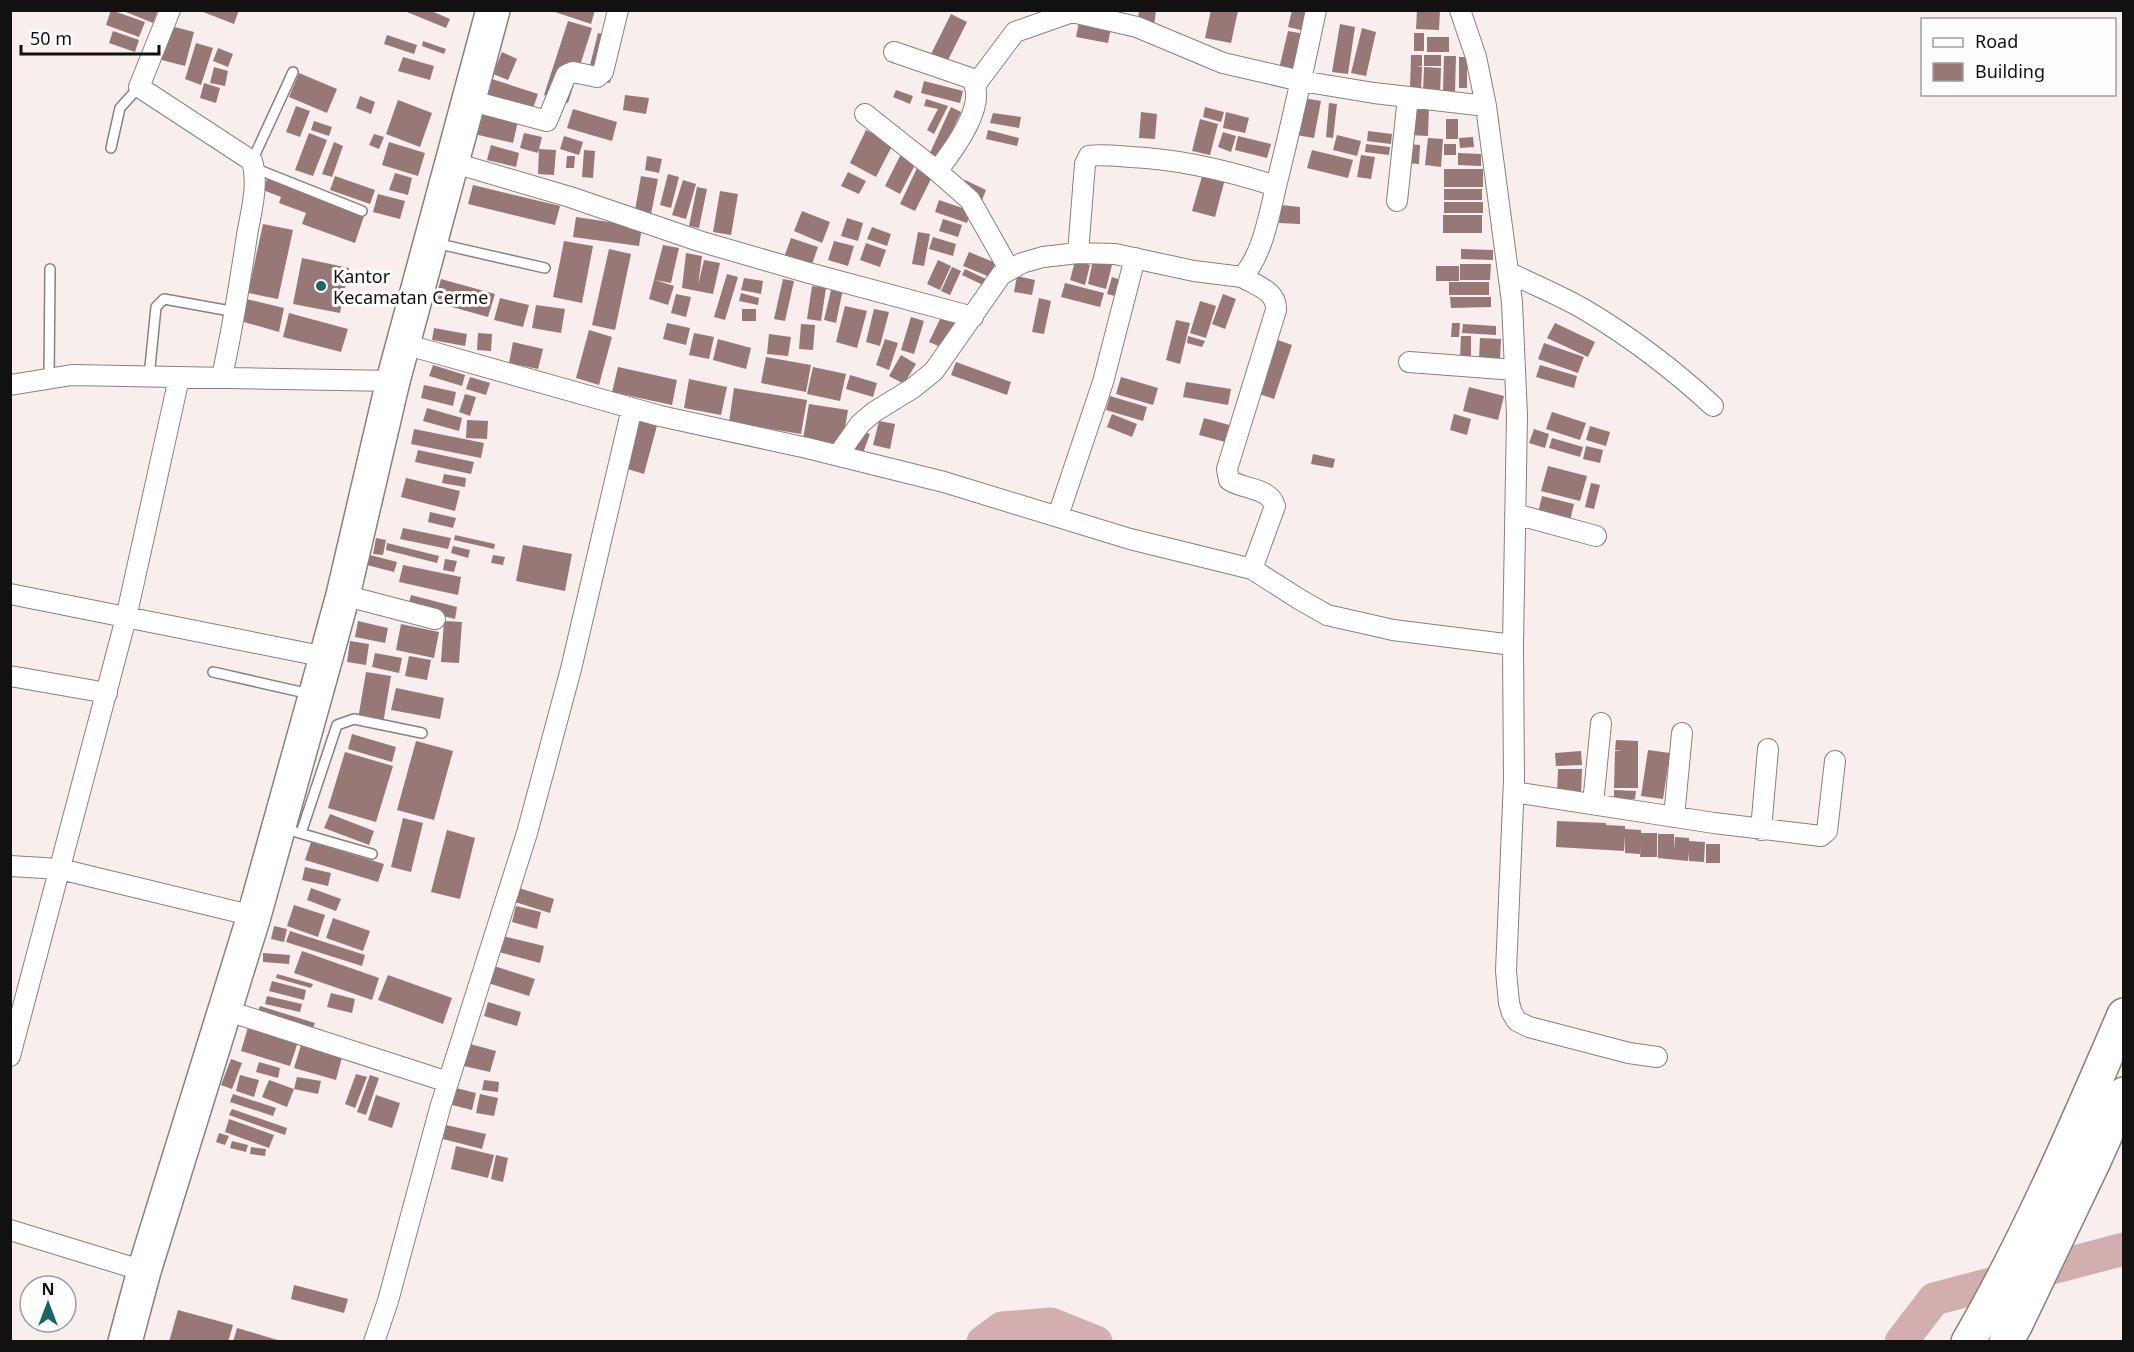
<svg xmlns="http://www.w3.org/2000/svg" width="2134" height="1352" font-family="'Noto Sans',sans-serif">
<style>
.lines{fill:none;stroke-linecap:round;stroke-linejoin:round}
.river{stroke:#d2afae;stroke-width:33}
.building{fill:#987877}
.lane-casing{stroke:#898180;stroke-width:12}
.street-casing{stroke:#898180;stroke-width:22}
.highway-casing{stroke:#898180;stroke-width:36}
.lane{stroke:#fff;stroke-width:9}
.street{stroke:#fff;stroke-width:20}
.highway{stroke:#fff;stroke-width:33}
.poi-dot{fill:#18666a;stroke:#fffdfd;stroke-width:2}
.labels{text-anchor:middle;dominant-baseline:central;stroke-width:6;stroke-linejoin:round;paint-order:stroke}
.poi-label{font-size:18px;fill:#131010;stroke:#fffdfd;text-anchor:start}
</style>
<rect width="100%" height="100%" fill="#f7eeed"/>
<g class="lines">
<!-- river -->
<path class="river" d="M983 1342 1002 1328 1051 1324 1096 1342
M1901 1342 1934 1299 2124 1249"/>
</g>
<!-- building -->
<path class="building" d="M111 10 145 22 139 37 106 25Z
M121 10H154L157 12 153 23Z
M198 10H239L234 24Z
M402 10H429L450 19 446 28Z
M549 10H595L591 24Z
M1139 10H1156L1154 27 1137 25Z
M1211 10 1238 11 1231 43 1205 38Z
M1292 10H1311L1309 32 1288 27Z
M1417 10H1440L1439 30 1416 29Z
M951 14 967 22 945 66 929 58Z
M568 21 592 28 568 103 544 95Z
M1079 22 1111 28 1108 43 1076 37Z
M1340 24 1355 27 1348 74 1332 72Z
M167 25 194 32 185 66 158 59Z
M1362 28 1376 32 1366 76 1351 73Z
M113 31 139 40 135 52 109 43Z
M1288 31 1305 34 1296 73 1279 69Z
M598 33 621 39 610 83 587 77Z
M1414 33H1424V51H1414Z
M387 35 417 45 414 54 384 44Z
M1427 37H1449V52H1427Z
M423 41 446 49 444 54 422 46Z
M196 43 213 48 201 85 185 79Z
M218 48 233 54 228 67 213 61Z
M502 52 517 59 508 80 493 74Z
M1411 55H1422V66H1417L1422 67 1421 90 1410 89Z
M1424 55H1441V66H1424Z
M1444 56H1456L1455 91H1443Z
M403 57 434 66 430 80 398 71Z
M1459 57H1467V88H1459Z
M214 67 228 71 225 86 210 83Z
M1424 67 1441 68 1440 94 1423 93Z
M299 73 337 89 327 113 289 97Z
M492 79 538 94 530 117 484 102Z
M924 81 963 91 960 103 921 93Z
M204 83 220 88 216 103 200 98Z
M896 90 913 96 910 104 893 97Z
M625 95 649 98 646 114 623 110Z
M360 96 375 102 371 114 356 108Z
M1303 98 1321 101 1314 138 1296 135Z
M926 99 948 106 934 134 927 130 938 109 924 106Z
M398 100 432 113 420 147 386 134Z
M1329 103 1337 104 1333 138 1326 137Z
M296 106 310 111 300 137 286 132Z
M951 107 961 112 939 159 929 155Z
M1205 107 1224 112 1221 122 1203 117Z
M1410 107H1429L1428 136 1409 135Z
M573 109 617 122 612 141 567 128Z
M479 111 518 121 513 143 474 134Z
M1141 112 1157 114 1155 139 1139 138Z
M1226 112 1249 118 1245 133 1223 128Z
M993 113 1021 117 1019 128 990 123Z
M1200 119 1218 124 1210 155 1192 151Z
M1446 119H1458V139H1446Z
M314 121 332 127 329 136 311 130Z
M866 130 893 144 876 177 850 163Z
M988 130 1019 138 1017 146 986 139Z
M1368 131 1392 134 1391 144 1367 141Z
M1223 132 1236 136 1231 152 1218 147Z
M309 133 327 140 313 176 295 170Z
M524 133 542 137 538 153 520 148Z
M374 134 384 137 379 149 369 145Z
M1337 135 1361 141 1357 156 1333 150Z
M564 136 583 142 579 155 560 149Z
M1238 136 1271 144 1267 158 1235 150Z
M1473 137 1474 147 1460 148 1459 138Z
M1428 138 1443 139 1441 167 1425 165Z
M334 142 343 146 332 177 322 174Z
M389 142 425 153 418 176 382 165Z
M1366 144 1390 147 1389 155 1365 152Z
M1406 144 1420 145 1419 164 1405 163Z
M1444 144H1456V155H1444Z
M491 145 519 153 516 167 487 160Z
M539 149 556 150 554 175 538 174Z
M584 150 595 151 593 178 582 177Z
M1312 150 1353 160 1348 178 1307 168Z
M1458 153 1481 154V166L1458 165Z
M1361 155 1375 157 1371 179 1357 177Z
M567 156H575L574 168H566Z
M647 156 662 159 659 173 645 170Z
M900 156 916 163 900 194 885 186Z
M918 166 934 173 915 211 900 204Z
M1444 169H1483V187H1444Z
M848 172 866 181 859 194 841 186Z
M395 173 412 178 408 195 389 190Z
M1203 173 1225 179 1215 217 1192 211Z
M269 174 365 213 355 243 302 224 306 213 279 203 281 197 263 190Z
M668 174 679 177 671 208 660 205Z
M335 176 375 190 370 204 330 190Z
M641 176 658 179 650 219 634 216Z
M683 180 696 184 686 219 672 215Z
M965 180 986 190 982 200 961 190Z
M473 185 560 206 555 225 468 204Z
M697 187 707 189 699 228 689 226Z
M1444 189H1482V200H1444Z
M720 191 738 194 731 235 713 232Z
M378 194 405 201 400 219 373 212Z
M939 200 971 211 967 223 935 212Z
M1444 202H1483V213H1444Z
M1281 205 1300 207V224L1279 223Z
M802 211 830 222 822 243 794 231Z
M1443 215H1482V233H1443Z
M576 217 642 227 639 246 573 237Z
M847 218 863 223 858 241 841 236Z
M943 219 962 225 958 237 939 231Z
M263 224 293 230 278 299 248 293Z
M872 227 891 234 887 246 867 239Z
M918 232 930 234 924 266 912 264Z
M933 237 956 244 953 256 929 249Z
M791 238 818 247 810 270 783 260Z
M564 241 593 246 582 303 553 297Z
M834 241 854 246 848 266 828 260Z
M866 243 886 250 880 267 860 260Z
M663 245 679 248 671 283 655 280 674 286 668 305 649 299Z
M609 249 631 254 615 330 592 325Z
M1461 249 1493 250V260L1461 259Z
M969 252 996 263 990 277 963 266Z
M686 253 702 256 698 285 704 260 720 263 713 294 682 288Z
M302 258 349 268 340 313 293 304Z
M938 260 951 266 940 290 927 284Z
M1093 260 1112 265 1106 289 1088 284Z
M1075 261 1090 265 1085 285 1070 280Z
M1460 264H1491L1490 280H1460Z
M1436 266H1459V281H1436Z
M952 267 961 271 950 295 941 291Z
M965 269 988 280 985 286 962 275Z
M727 274 738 277 725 320 714 317Z
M1017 276 1035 280 1032 295 1014 292Z
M1112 277 1124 281 1119 297 1107 294Z
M744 278 763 281 761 294 741 290Z
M441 279 495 294 488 317 434 302Z
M783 279 794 281 785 321 774 319Z
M1449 282H1489V295H1449Z
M1065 283 1104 293 1100 307 1061 297Z
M812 286 826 288 821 321 807 319Z
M832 286 843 289 836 323 824 320Z
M741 293 759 298 758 305 739 301Z
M676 294 691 297 686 317 671 313Z
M1223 294 1236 299 1225 329 1212 324Z
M1450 297H1491V307L1451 308Z
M242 298 284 308 279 332 237 320Z
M500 298 529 305 523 327 494 320Z
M1039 298 1051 301 1044 334 1032 332Z
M1200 301 1216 306 1206 338 1190 333Z
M536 305 565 309 561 333 532 328Z
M845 306 867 311 857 348 836 342Z
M742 309H756V321H742Z
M874 309 889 312 880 346 866 342Z
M289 313 348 329 341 352 283 337Z
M911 317 924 321 914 354 901 350Z
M941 317 955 323 943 348 929 342Z
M1176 320 1190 323 1180 364 1166 360Z
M667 323 690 328 686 345 663 339Z
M1452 323H1460L1459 337H1451Z
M1555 323 1595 342 1588 357 1547 338Z
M801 324 815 325 813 350 799 349Z
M1463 324 1496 326V335L1462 333Z
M434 328 467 334 465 346 432 340Z
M589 330 612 337 599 385 576 378Z
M478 333 492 334 491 351 477 350Z
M694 333 714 337 709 359 689 355Z
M769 334 791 337 788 356 767 354Z
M1188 336 1205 341 1202 347 1187 343Z
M1461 336H1471V357H1460Z
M1272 338 1292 345 1274 399 1253 392Z
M1480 338 1501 339 1500 360 1479 359Z
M718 339 751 348 746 369 713 360Z
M885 339 898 343 889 370 876 365Z
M513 342 543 349 538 369 509 363Z
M1544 343 1584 357 1578 373 1538 359Z
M901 355 916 364 904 384 889 376Z
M766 357 811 365 806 392 761 383Z
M956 362 1011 382 1007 395 951 375Z
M433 365 465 375 462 386 429 376Z
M1540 365 1577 376 1574 388 1536 377Z
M618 367 677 380 672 405 612 392Z
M813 367 846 374 840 401 807 394Z
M850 375 877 383 873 397 846 389Z
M470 377 490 383 486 395 466 389Z
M1121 377 1158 388 1153 405 1116 394Z
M689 379 727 387 721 415 684 408Z
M1186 382 1231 389 1228 405 1183 397Z
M424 385 456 392 453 406 421 398Z
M1469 387 1504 396 1498 420 1463 411Z
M734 388 807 400 801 434 729 422Z
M465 394 476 397 470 416 459 412Z
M1110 396 1147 407 1143 421 1106 410Z
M809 404 848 410 842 445 803 439Z
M427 408 462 418 459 431 423 421Z
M1552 412 1586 423 1580 440 1546 429Z
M1112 414 1137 424 1132 437 1107 427Z
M1454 414 1471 419 1467 435 1450 430Z
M638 417 658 422 644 474 624 468Z
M1204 418 1233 426 1229 443 1199 435Z
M467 420 488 421 487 439 466 438Z
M879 421 895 424 890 449 873 445Z
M1590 426 1610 432 1606 446 1586 440Z
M414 429 484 443 481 458 411 444Z
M857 429 870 434 863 453 850 449Z
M1534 429 1549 434 1545 448 1529 443Z
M1552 438 1583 447 1580 457 1549 448Z
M1586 446 1603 450 1600 463 1583 459Z
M418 450 474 462 471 474 415 462Z
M1313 454 1335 459 1333 468 1311 464Z
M1548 466 1587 476 1580 501 1541 491Z
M444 474 466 478 465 487 442 483Z
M406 478 460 491 455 511 401 497Z
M1591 483 1600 485 1594 509 1585 507Z
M1542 496 1574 504 1570 521 1538 513Z
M430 512 456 518 453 528 428 522Z
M403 528 451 538 448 549 400 539Z
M455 535 495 544 494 549 454 540Z
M376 538 386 540 383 555 373 554Z
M387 543 439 556 437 563 386 550Z
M523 545 572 554 565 591 516 581Z
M453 546 470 550 468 558 451 553Z
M370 555 397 562 394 572 367 565Z
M493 555 505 557 503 565 491 563Z
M445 559 457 561 454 572 443 570Z
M403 565 461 577 458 595 399 582Z
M411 595 457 607 455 619 408 607Z
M358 621 388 628 385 643 355 637Z
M444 621 462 622 459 663 441 662Z
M401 624 439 632 434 658 396 650Z
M350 641 369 644 366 665 347 662Z
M375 653 402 658 399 673 372 667Z
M409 656 431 660 427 680 405 676Z
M366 672 391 676 383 724 358 719Z
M396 688 444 698 440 719 391 710Z
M352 734 396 747 392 762 348 749Z
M1616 740 1638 741V788H1614L1615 751H1622L1615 750Z
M416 741 453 751 434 820 397 810Z
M1648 750 1670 753 1663 799 1641 796Z
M1581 751 1582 765 1556 766 1555 753Z
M345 752 393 766 376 822 328 808Z
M1558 769H1582L1581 796 1557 795Z
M1614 790 1636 791 1635 799H1614Z
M330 814 374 831 369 845 324 828Z
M403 818 423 823 411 872 391 867Z
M1557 821 1606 823V825L1625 826V829L1641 830V833H1657V857H1640L1641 844 1640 854 1625 853V835L1624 851 1556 847Z
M447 830 475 838 460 899 431 892Z
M1658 834H1674V850L1675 837 1689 838V841L1705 842 1704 862 1689 861V852L1688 861 1658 858Z
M311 842 384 864 378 882 305 860Z
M1706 844H1720V863H1706Z
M305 867 331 873 328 886 302 880Z
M311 888 341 899 336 911 307 900Z
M519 888 554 899 550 913 515 902Z
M294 905 325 915 318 937 287 926Z
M516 906 541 912 537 929 512 922Z
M333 918 370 931 363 951 326 938Z
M274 926 287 929 284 942 271 939Z
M290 931 365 955 362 966 286 942Z
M503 936 544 946 540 963 499 952Z
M302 951 379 978 372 1000 294 973Z
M263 953 290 955 289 964 263 962Z
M494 966 535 979 529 996 488 983Z
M277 974 313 984 311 988 276 978Z
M388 975 452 998 443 1024 378 1000Z
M272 981 306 990 304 1000 269 991Z
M331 993 355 999 352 1013 327 1007Z
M267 996 302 1004 300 1012 265 1004Z
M488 1002 521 1012 517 1026 484 1016Z
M260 1006 315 1023 311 1033 256 1016Z
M248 1027 298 1042 290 1066 241 1051Z
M470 1044 496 1051 490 1072 464 1066Z
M301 1045 342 1057 336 1080 294 1068Z
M231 1059 242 1063 232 1089 221 1085Z
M259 1062 280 1068 278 1078 256 1072Z
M356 1074 367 1077 355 1108 345 1104Z
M240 1075 259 1080 254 1097 236 1091Z
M370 1075 379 1078 366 1115 357 1112Z
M297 1077 321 1081 318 1094 294 1089Z
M269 1080 294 1089 287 1107 262 1097Z
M484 1080 499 1082 498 1092 482 1090Z
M456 1088 476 1093 472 1110 452 1105Z
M233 1094 276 1108 273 1116 230 1102Z
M480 1094 498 1098 494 1116 476 1113Z
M376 1095 400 1103 392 1128 368 1120Z
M232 1109 287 1128 285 1135 229 1115Z
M229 1119 274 1135 269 1148 225 1132Z
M446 1125 486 1134 482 1149 443 1139Z
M219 1133 229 1136 225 1145 216 1142Z
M232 1141 248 1145 246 1152 230 1148Z
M456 1146 494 1155 488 1178 451 1169Z
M251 1147 266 1149 265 1156 250 1154Z
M496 1155 508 1158 503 1182 491 1179Z
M294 1285 348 1299 344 1313 291 1299Z
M178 1310 233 1325 228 1342H169Z
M237 1328 281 1341V1342H233Z"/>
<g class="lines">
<defs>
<path id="lane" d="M111 148 120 108 139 87
M252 161 293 72
M254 168 362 211
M435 243 545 268
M149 377 156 307 164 299 236 312
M49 379 50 269
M213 672 310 694
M296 832 372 854
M301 833 337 725 354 719 422 733"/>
<path id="street" d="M170 10 139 87 252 161C259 184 251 212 247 235 240 283 232 330 222 377
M1460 10 1476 57 1486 106 1512 302 1517 415 1513 645 1514 780 1506 971 1509 1003 1512 1013 1517 1021 1529 1027 1629 1053 1657 1057
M894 52 970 78C991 101 952 152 937 171
M976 84 1015 32 1072 12 1137 27 1223 63 1301 81 1374 93 1486 106
M468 100 547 121 566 75 573 72 597 77 603 72 618 10
M865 114 937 171 970 200 1009 269
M451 162 570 197 699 241 809 273 973 317
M1397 201 1408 97
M1078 253 1085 164 1089 156C1103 154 1117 156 1131 157 1180 159 1229 171 1276 186
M1508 272C1534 285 1562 296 1587 311 1632 338 1675 371 1713 406
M1242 277C1257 286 1277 291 1276 310L1227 469 1229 480C1244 490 1269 487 1275 506L1252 569
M404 344 660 416 807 448 944 482 1130 539 1252 569 1299 599 1327 615 1393 630 1513 645
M1409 362 1515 370
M10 385 72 375 393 381
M838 455 860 424 874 412 913 388 934 371 1001 275 1022 263 1043 257 1078 253 1115 254 1194 271 1242 277C1264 254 1270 209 1278 178 1292 122 1304 67 1316 10
M1515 514 1596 536
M1058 516 1103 382 1135 258
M10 594 326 657
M343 595 435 619
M10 676 107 693
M1514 792 1714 823 1821 836 1827 831 1835 761
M1593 804 1601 723
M1674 817 1682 733
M1761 830 1768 749
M10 866 60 869 254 916
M225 1010 448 1082
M10 1056 126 618 179 378
M10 1230 144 1271
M374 1342 388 1301 440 1108 527 833 571 669 632 408"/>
<path id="highway" d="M125 1342 144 1271 254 916 326 657 343 595 393 381 493 10
M1968 1342C2029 1237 2076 1126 2124 1015
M2006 1342 2016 1324 2094 1161 2124 1094"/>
</defs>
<!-- lane casing -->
<use href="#lane" class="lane-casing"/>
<!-- street casing -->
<use href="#street" class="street-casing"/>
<!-- highway casing -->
<use href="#highway" class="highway-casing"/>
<!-- lane -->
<use href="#lane" class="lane"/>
<!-- street -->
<use href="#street" class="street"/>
<!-- highway -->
<use href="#highway" class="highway"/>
</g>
<!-- markers -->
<circle class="poi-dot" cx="321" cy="286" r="6"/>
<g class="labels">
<!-- poi labels -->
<g class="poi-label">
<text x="333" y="276">Kantor<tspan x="333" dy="21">Kecamatan Cerme</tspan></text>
</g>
</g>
<!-- border -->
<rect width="2134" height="1352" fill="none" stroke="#131010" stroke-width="24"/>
<!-- legend -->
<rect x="1921" y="18" width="195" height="78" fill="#fffdfd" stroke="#a19e9e" stroke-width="1.5"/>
<rect x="1933" y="38" width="30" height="9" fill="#ffffff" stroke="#a19e9e" stroke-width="1.5"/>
<text x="1975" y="48" font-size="18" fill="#131010">Road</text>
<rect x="1933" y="63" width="30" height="18" fill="#987877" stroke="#a19e9e" stroke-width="1.5"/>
<text x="1975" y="78" font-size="18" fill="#131010">Building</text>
<!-- north arrow -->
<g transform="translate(48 1304)"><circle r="28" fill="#fffdfd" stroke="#a19e9e" stroke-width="1.5"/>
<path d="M0-4.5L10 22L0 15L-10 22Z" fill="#18666a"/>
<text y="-9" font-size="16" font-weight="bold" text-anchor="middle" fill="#131010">N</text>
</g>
<!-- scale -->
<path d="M21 45v9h138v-9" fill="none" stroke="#131010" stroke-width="3"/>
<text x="30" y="45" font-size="18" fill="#131010" stroke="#fffdfd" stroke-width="4.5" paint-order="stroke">50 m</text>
</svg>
